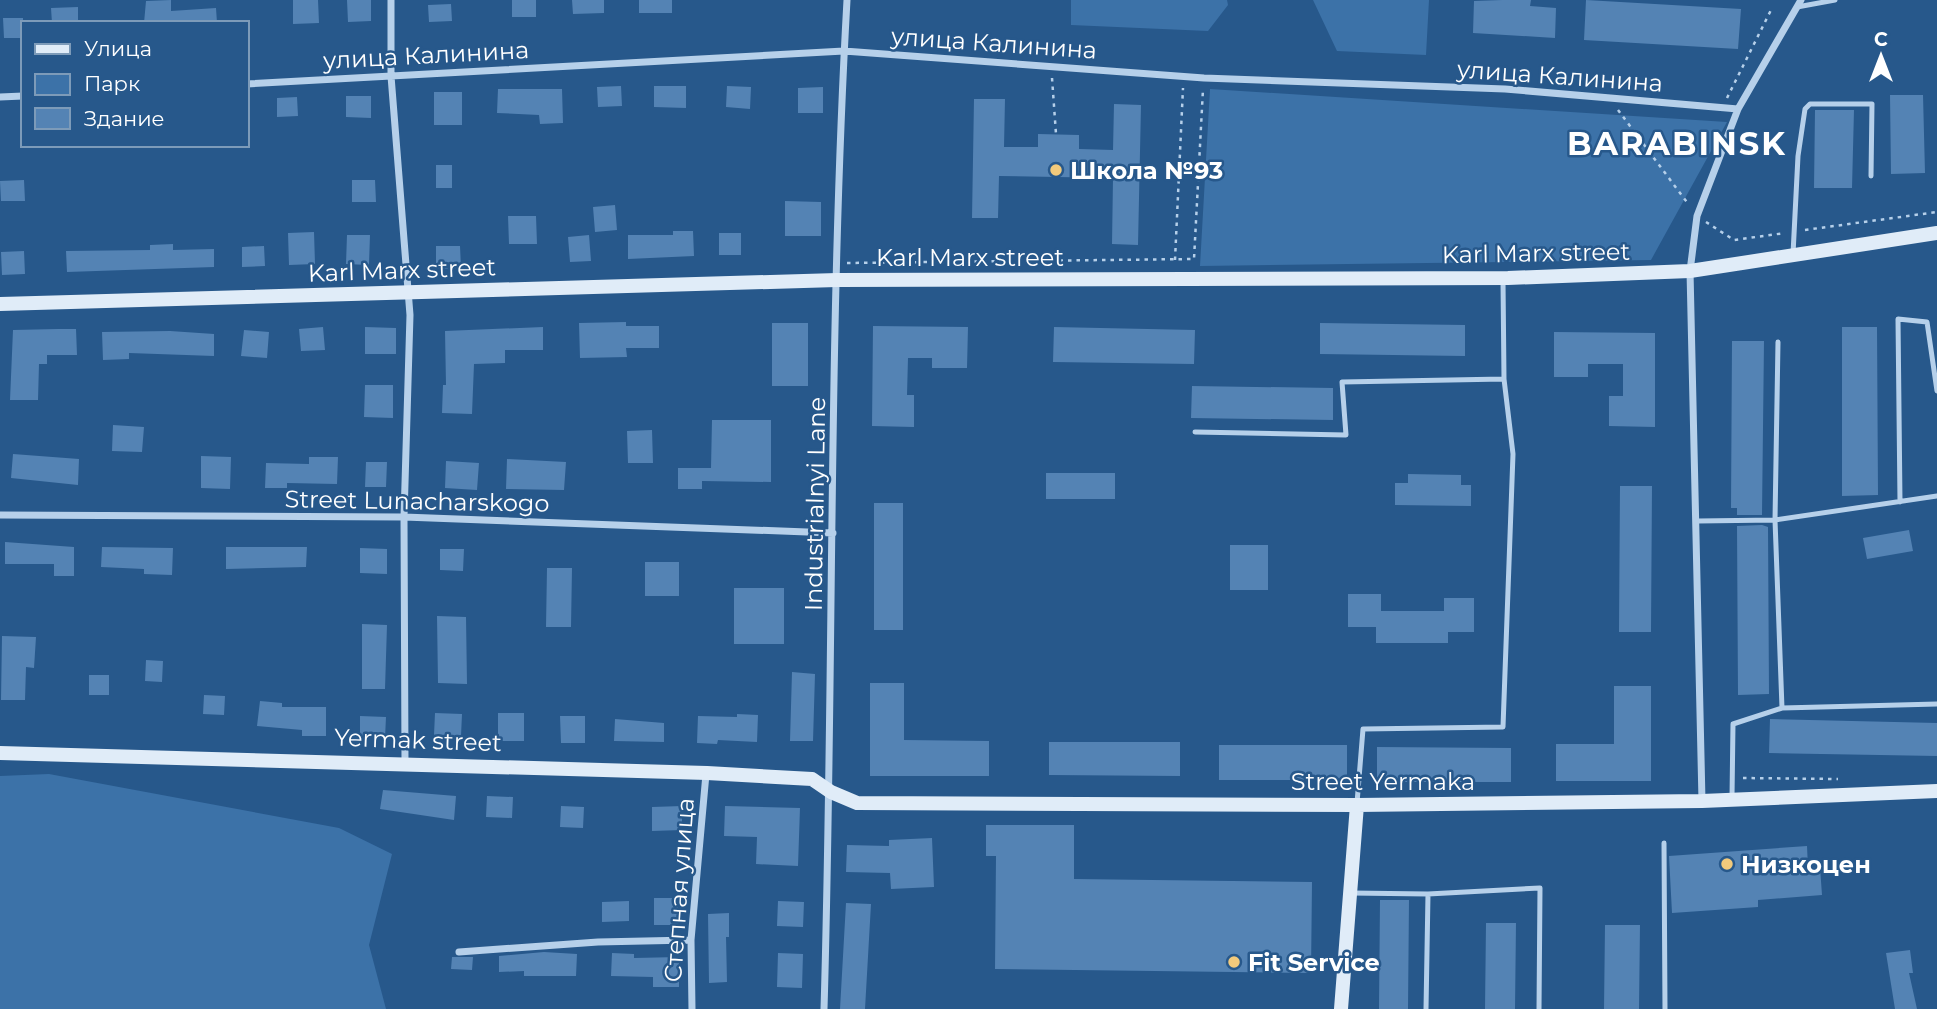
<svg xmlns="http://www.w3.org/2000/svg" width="1937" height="1009" font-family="Montserrat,sans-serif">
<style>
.green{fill:#3c72a8}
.building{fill:#5483b4}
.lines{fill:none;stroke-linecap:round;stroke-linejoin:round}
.path{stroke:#b6d0ea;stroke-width:2.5;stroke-dasharray:3.5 5;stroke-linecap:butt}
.lane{stroke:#b6d0ea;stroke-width:5}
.street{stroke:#b6d0ea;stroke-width:7}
.secondary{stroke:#e0ecf8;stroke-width:14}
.poi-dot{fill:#f2ca7c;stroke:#27588b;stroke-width:2.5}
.labels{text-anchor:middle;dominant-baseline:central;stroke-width:5;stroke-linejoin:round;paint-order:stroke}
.street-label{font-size:24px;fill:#fff;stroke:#27588b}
.poi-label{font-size:24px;font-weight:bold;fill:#fff;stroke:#27588b;text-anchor:start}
.district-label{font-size:32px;font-weight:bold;letter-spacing:2px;fill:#fff;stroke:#27588b}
</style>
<rect width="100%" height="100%" fill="#27588b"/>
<!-- green -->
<path class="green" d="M1071 0H1227L1228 5 1208 31 1071 25Z
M1313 0H1429L1426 55 1337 51Z
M1210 89 1727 122 1651 260 1200 266Z
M49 774 339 828 392 854 369 945 386 1009H0V776Z"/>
<!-- building -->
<path class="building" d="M171 0V11L216 8 217 23H144L146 1Z
M293 0H318L319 23 293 24Z
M347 0H371V21L348 22Z
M512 0H536V17H512Z
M572 0H604V13L573 14Z
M639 0H672V13H639Z
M1502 0H1531L1530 6 1556 8 1555 38 1473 33 1474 1Z
M1586 0 1741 9 1738 49 1584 40Z
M451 4 452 21 429 22 428 5Z
M78 7V23H52L51 8Z
M3 18H23V38H4Z
M621 86 622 106 598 107 597 87Z
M654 86H686V108L654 107Z
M727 86 751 87 750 109 726 107Z
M823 87V113H798V88Z
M498 89H562L563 123 540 124 539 115 497 113Z
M434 92H462V125H434Z
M1890 95H1923L1925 173 1891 174Z
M346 96H371V118L346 117Z
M297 97 298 116 277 117V98Z
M974 99H1005L1004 147H1038V134L1079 135V149L1113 150 1114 104 1141 105 1138 245 1112 244 1113 178 999 176 998 218H972Z
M1815 110H1854L1852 188H1814Z
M436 165H452V188H436Z
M24 180 25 201H1L0 181Z
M352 180H375L376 202H352Z
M785 201 821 202V236H785Z
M615 205 617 230 595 232 593 207Z
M508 216H536L537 244H509Z
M673 231H693L694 256 628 259V235H673Z
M314 232 315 264 289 265 288 233Z
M719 233H741V255H719Z
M347 235H370L369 265 346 264Z
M589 235 591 261 570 262 568 237Z
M173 244V250L214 249V267L67 272 66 251 150 250V245Z
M264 246 265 266 242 267V247Z
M436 246H460L461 268 436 269Z
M24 251 25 274 2 275 1 252Z
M626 322V326H659V348H626L627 357 580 358 579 323Z
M772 323H808V386H772Z
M1320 323 1465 325V356L1320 354Z
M873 326 968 327 967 368H932V358H908L907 395H914V427L872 426Z
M323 327 325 350 301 351 299 329Z
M365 327 396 328V354H365Z
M543 327V350H505V363L474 364 472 414 442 413 443 385H446L445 331Z
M1054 327 1195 330 1194 364 1053 362Z
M1842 327H1877L1878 495 1842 496Z
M58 329H76L77 355H47V364H39L38 400H10L13 330Z
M244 330 269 332 267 358 241 356Z
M170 331 214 334V356L129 353V359L103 360 102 332Z
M1554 332 1655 333V427L1609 426V396H1623V364H1588V377H1554Z
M1732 341H1764L1762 515H1737V508H1731Z
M365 385H393V418L364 417Z
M1192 386 1333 388V420L1191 418Z
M712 420H771V482L702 481V489H678V468H711Z
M113 425 144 427 142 452 112 451Z
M652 430 653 463H628L627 431Z
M13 454 79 459 78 485 11 478Z
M201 456 231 457 230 489 201 488Z
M309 457H338L337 484 287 483V488H265L266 463 309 464Z
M507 459 566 462 564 490 506 489Z
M446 461 479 463 477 490 445 488Z
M366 462H387L386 487H365Z
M1046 473H1115V499H1046Z
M1408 474 1461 475V485H1471V506L1395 505V483H1408Z
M1620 486H1652L1651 632H1619Z
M874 503H903V630H874Z
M1762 525 1768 527 1769 694 1738 695 1737 526Z
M1909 530 1913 551 1867 559 1863 538Z
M5 542 74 547V576H54V564H5Z
M1230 545H1268V590H1230Z
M102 547 173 548 172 575 144 574V569L101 567Z
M226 547H307L306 567 226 569Z
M360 548 387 549V574L360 573Z
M440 549H464L463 571 440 570Z
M645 562H679V596H645Z
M547 568H572L571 627H546Z
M734 588H784V644H734Z
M1348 594H1381V611H1444V598H1474V632H1448V643H1376V627H1348Z
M437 616 466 617 467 684 438 683Z
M362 624 387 625 385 689H362Z
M2 636 36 637 34 668 26 667 25 700H1Z
M146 660 163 661 162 682 145 681Z
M792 672 815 674 813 741H790Z
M89 675H109V695H89Z
M870 683H904V740L989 741V776H870Z
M1614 686H1651V781H1556V744H1614Z
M204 695 225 696 224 715 203 714Z
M260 701 282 703V707H326V736H302V730L257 726Z
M435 713 462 714 461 736 434 735Z
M498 713H524V741H498Z
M737 714 758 715 757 742 718 740 717 744 697 743 698 716 737 717Z
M360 716 386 717 385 738H360Z
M560 716H585V743H561Z
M615 719 664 723V742L614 741Z
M1770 719 1937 723V756L1769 753Z
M1049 742H1180V776L1049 775Z
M1219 745H1347V780H1219Z
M1377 747 1511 748V782H1377Z
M383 790 456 796 454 820 380 809Z
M487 796 513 797 512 818 486 817Z
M561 806 584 807 583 828 560 827Z
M682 806V830L652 831V807Z
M725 806 800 808 798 866 756 864 757 837 724 836Z
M986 825H1074V879L1312 882 1311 973 995 969 996 856H986Z
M932 838 934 887 891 889 890 873 846 872 847 845 889 846V840Z
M1807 846 1808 868 1820 867 1822 895 1758 900V907L1672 913 1669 856Z
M654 898H678V925H654Z
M1380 900H1409L1408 1009H1379Z
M629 901V921L602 922V902Z
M778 901 804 902 803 927 777 926Z
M846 903 871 904 865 1009H840Z
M729 913V937H726L727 982 709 983 708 914Z
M1486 923H1516L1515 1009H1485Z
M1605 925H1640L1639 1009H1604Z
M1910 950 1913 973H1909L1917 1009H1895L1886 953Z
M544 952 577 954 576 976H524V971L499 972V956Z
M612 953 634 954V958L679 957V987H653V977L611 976Z
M778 953 803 954 802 988 777 987Z
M452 957H473L472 970 451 969Z"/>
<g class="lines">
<!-- path -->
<path class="path" d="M1052 78 1056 134
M1727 98 1772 8
M1618 110 1689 205
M1706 222 1734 240 1785 233
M1805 230 1937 212
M1175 260 1183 88
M847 263 1194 259 1203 89
M1743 778 1838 779"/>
<!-- lane -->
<path class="lane" d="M1797 7 1835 0
M1793 254 1798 156 1805 109 1810 104H1872L1871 176
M1778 342 1775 520 1782 708 1937 704
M1195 432 1346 435 1342 382 1504 379 1503 281
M1900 502 1898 319 1927 322 1937 391
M1698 521 1775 520 1937 496
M1732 797 1733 724 1782 708
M1357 803 1363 729 1503 727 1513 454 1504 379
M1664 843 1665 1009
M1351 893 1428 894 1426 1009
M1428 894 1540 888 1539 1009"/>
<!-- street -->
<path class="street" d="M391 0V76L410 315 404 517 405 762
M247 84 844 51 1204 78 1505 89 1738 109
M0 97 23 96
M0 515 404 517 833 533
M1702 801 1690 271 1697 216 1738 109 1801 0
M459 952 598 942 691 940
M692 1009 691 940 706 774
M824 1009C834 673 828 336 847 0"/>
<!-- secondary -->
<path class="secondary" d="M0 304 837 280 1508 278 1690 271 1937 233
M0 753 707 773 812 779 831 792 857 803 1357 805 1702 801 1937 791
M1341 1009 1357 805"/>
</g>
<!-- markers -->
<g class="poi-dot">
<circle cx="1056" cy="170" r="7"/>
<circle cx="1727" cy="864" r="7"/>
<circle cx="1234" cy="962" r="7"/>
</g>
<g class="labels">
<!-- street labels -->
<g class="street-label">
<text transform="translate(994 43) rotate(4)">улица Калинина</text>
<text transform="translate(426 55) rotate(-3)">улица Калинина</text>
<text transform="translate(1560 76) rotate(4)">улица Калинина</text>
<text transform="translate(1536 253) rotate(-1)">Karl Marx street</text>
<text x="970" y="257">Karl Marx street</text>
<text transform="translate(402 270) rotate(-2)">Karl Marx street</text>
<text transform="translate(417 501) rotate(1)">Street Lunacharskogo</text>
<text transform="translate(815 504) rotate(-89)">Industrialnyi Lane</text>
<text transform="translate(418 740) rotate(2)">Yermak street</text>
<text x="1383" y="781">Street Yermaka</text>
<text transform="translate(679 890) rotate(-86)">Степная улица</text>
</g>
<!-- poi labels -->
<g class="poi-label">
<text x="1070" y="170">Школа №93</text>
<text x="1741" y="864">Низкоцен</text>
<text x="1248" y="962">Fit Service</text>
</g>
<!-- district labels -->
<g class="district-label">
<text x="1677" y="143">BARABINSK</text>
</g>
</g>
<!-- legend -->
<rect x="21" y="21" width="228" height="126" fill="#27588b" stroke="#7d9bb9" stroke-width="2"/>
<rect x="35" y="44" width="35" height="10" fill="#e0ecf8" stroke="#7d9bb9" stroke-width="2"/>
<text x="84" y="56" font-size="21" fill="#ffffff">Улица</text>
<rect x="35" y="74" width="35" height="21" fill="#3c72a8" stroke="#7d9bb9" stroke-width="2"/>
<text x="84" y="91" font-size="21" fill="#ffffff">Парк</text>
<rect x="35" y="108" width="35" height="21" fill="#5483b4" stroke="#7d9bb9" stroke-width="2"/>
<text x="84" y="126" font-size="21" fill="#ffffff">Здание</text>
<!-- north arrow -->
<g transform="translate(1881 56)" stroke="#27588b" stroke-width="5" paint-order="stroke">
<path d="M0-5L12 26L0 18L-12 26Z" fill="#ffffff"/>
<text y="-10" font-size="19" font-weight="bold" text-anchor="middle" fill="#ffffff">С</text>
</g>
</svg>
